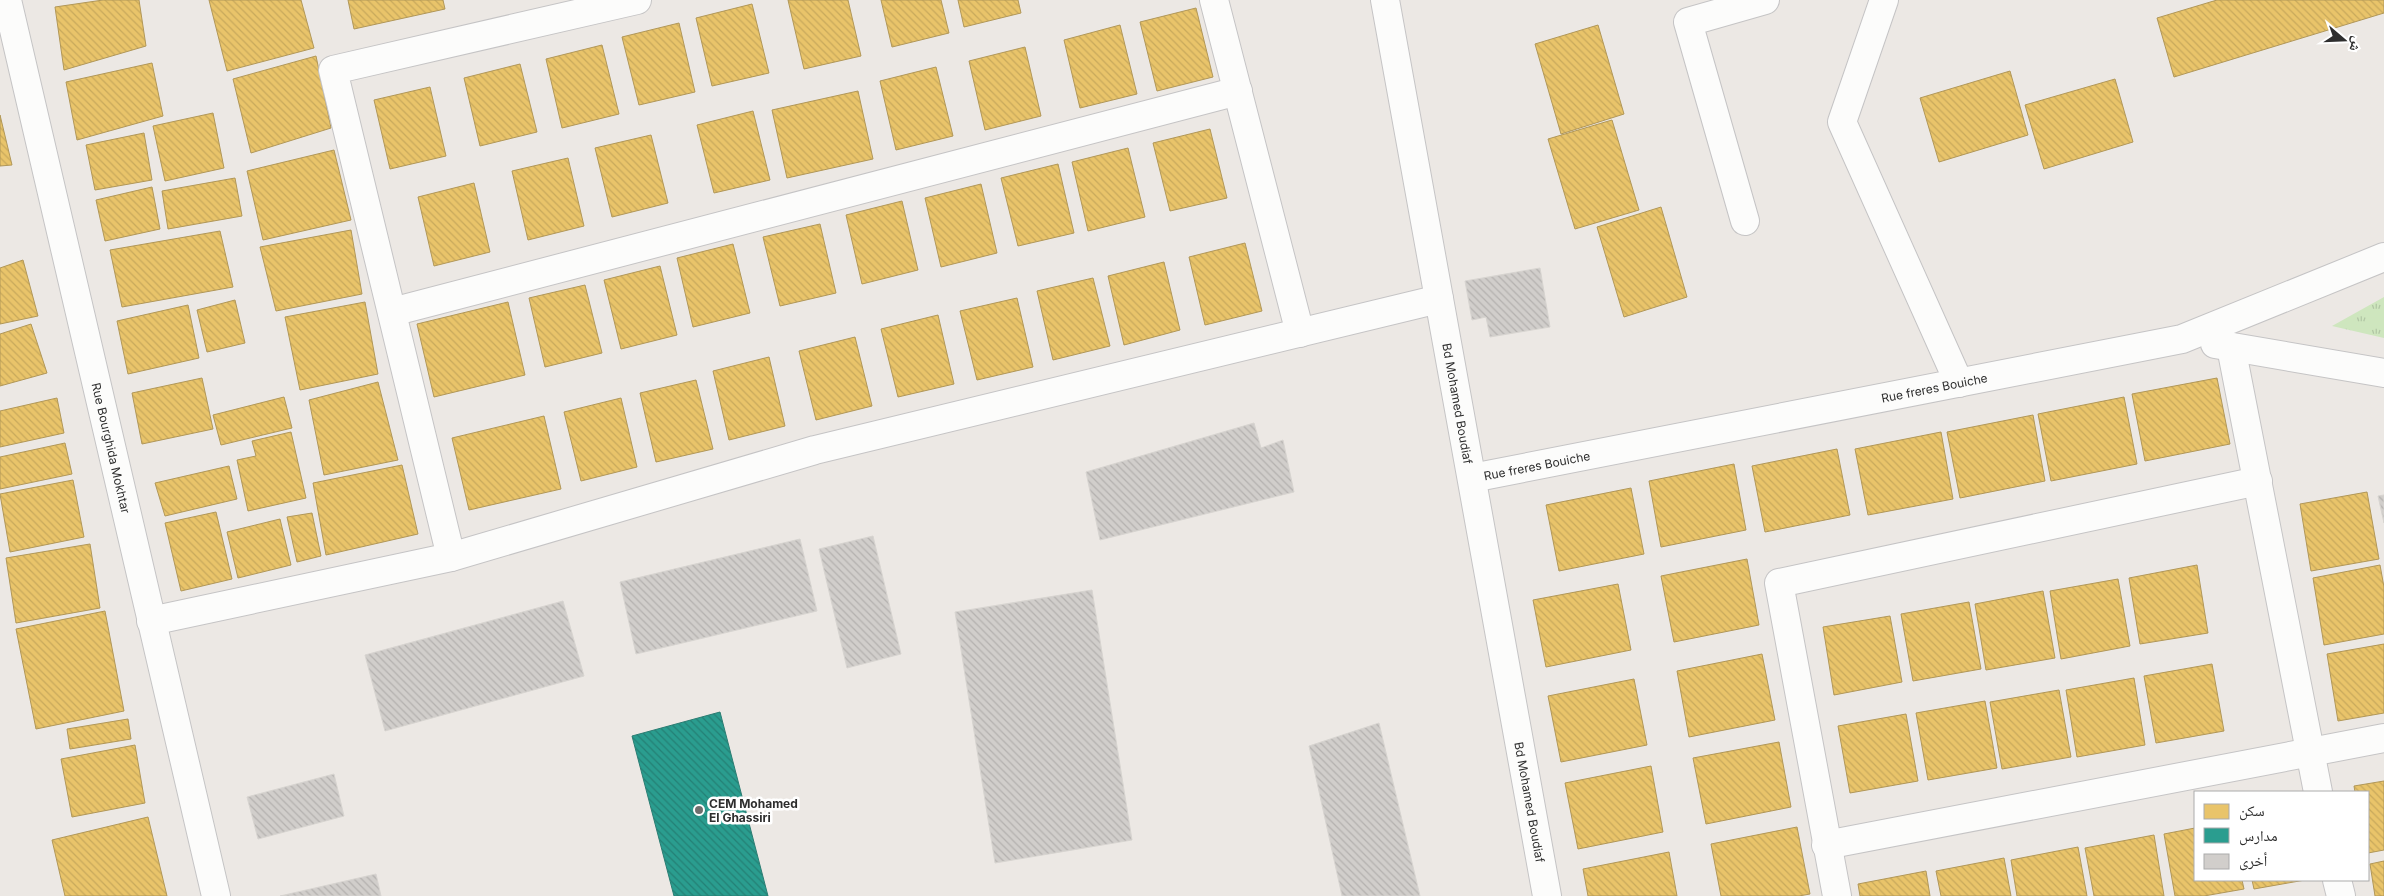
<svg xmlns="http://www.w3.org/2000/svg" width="2384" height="896" font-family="Inter,'Noto Naskh Arabic',sans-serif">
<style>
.grass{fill:url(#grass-tufts)}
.homes{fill:url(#homes-back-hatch);stroke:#b19758}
.schools{fill:url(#schools-back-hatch);stroke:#2b7c72}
.building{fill:url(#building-back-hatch);stroke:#d7d4d0}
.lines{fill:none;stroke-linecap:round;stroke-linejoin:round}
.minor-casing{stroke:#c5c4c5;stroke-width:30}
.secondary-casing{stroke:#c5c4c5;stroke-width:30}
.minor{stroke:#fcfcfb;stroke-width:28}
.secondary{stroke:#fcfcfb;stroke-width:28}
.poi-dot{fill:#706f6e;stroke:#fff;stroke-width:2}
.labels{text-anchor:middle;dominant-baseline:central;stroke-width:5;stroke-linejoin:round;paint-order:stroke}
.street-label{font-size:12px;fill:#2e2e2e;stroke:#fff}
.poi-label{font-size:12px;font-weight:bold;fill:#2e2e2e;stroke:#fff;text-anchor:start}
</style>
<defs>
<pattern id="grass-tufts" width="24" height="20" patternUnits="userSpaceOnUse" patternTransform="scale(1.25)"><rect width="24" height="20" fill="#cee6be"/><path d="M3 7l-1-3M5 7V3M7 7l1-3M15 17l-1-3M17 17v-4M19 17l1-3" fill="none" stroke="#b1c6a4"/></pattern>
<pattern id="homes-back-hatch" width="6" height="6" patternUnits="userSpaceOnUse" patternTransform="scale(1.25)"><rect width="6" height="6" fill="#e9c46a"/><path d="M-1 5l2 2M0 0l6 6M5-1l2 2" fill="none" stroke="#c8a95c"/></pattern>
<pattern id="schools-back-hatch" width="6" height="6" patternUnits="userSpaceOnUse" patternTransform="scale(1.25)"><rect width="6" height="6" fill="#2a9d8f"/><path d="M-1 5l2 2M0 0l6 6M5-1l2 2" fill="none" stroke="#248075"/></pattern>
<pattern id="building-back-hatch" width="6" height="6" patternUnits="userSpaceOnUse" patternTransform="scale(1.25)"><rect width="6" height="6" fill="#d1cecb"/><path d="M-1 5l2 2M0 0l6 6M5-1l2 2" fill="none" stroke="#b4b1af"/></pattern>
</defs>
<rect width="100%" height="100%" fill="#ece8e4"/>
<!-- grass -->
<path class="grass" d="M2384 297V338L2332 326Z"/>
<!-- homes -->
<path class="homes" d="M103 0H139L146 46 64 70 55 7Z
M209 0H301L314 48 227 71Z
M348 0H443L445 9 354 29Z
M788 0H848L861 56 804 69Z
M881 0H941L949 33 892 47Z
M958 0H1018L1021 13 964 27Z
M2217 0H2384V13L2174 77 2157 18Z
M752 4 769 73 712 86 696 18Z
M1196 8 1213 77 1157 91 1140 22Z
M679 23 695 92 639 105 622 37Z
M1120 25 1137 94 1080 108 1064 40Z
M1598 25 1624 114 1561 134 1535 44Z
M602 45 619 114 562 128 546 59Z
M1025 47 1041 116 985 130 969 61Z
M316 56 331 128 251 153 233 79Z
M152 63 163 116 77 140 66 82Z
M520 64 537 132 480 146 464 78Z
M936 67 953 136 896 150 880 81Z
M2010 71 2028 135 1939 162 1920 98Z
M2115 79 2133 142 2044 169 2025 105Z
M430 87 446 156 390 169 374 100Z
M858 91 873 159 787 178 772 110Z
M753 111 770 180 714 193 697 125Z
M213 113 224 168 165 181 153 126Z
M0 115 12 165 0 166Z
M1612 120 1639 210 1575 229 1548 139Z
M1210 129 1227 198 1170 211 1153 143Z
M144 133 152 180 95 190 86 145Z
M651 135 668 203 612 217 595 148Z
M1128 148 1145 217 1088 231 1072 162Z
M334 150 351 220 263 240 247 171Z
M568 158 584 226 528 240 512 171Z
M1058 164 1074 233 1018 246 1001 178Z
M235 178 242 216 168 229 162 191Z
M474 183 490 252 434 266 418 197Z
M981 184 997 253 941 267 925 198Z
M152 187 160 229 105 241 96 200Z
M902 201 918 270 862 284 846 215Z
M1661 207 1687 297 1624 317 1597 227Z
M820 224 836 293 780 306 763 237Z
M351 230 362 294 276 311 260 247Z
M220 231 233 287 122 307 110 250Z
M1245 243 1262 311 1205 325 1189 257Z
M733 244 750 313 693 327 677 258Z
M23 260 38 316 0 324V268Z
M1164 262 1180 330 1124 345 1108 276Z
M660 266 677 335 621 349 604 280Z
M1093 278 1110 346 1053 360 1037 291Z
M585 285 602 353 545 367 529 298Z
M1017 298 1033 367 977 380 960 311Z
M235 300 245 343 207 352 197 310Z
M365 302 378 374 300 390 285 317Z
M508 302 525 375 434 397 417 324Z
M188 305 199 358 128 374 117 321Z
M938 315 954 384 898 397 881 329Z
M31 324 47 373 0 386V334Z
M855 337 872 406 816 420 799 351Z
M769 357 785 426 729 440 713 371Z
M202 378 213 429 142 444 132 393Z
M2217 378 2230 444 2145 461 2132 394Z
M696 380 713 449 656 462 640 393Z
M378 382 398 460 324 475 309 400Z
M284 397 292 428 221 445 213 415Z
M2124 397 2137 464 2051 481 2038 414Z
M57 398 64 433 0 447V411Z
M621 398 637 467 581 481 564 412Z
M2033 415 2045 481 1960 498 1947 432Z
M544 416 561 489 469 510 452 438Z
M291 432 306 498 248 511 237 460 256 456 252 441Z
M1941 432 1953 499 1868 515 1855 449Z
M65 443 72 474 0 489V457Z
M1837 449 1850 515 1765 532 1752 466Z
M1734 464 1746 530 1661 547 1649 481Z
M402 465 418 534 326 555 313 483Z
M229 466 237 499 165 516 155 483Z
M73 480 84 537 10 552 0 494Z
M1631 488 1644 554 1559 571 1546 505Z
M2367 492 2379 559 2311 571 2300 504Z
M216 512 232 579 181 591 165 523Z
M312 513 321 556 297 562 287 517Z
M280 519 291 565 238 578 227 532Z
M90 544 100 608 16 623 6 558Z
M1747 559 1759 625 1674 642 1661 576Z
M2197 565 2208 633 2140 644 2129 578Z
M2380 565 2384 587V634L2324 645 2313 578Z
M2118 579 2130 646 2061 659 2050 591Z
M1618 584 1631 650 1546 667 1533 600Z
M2043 591 2055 658 1986 670 1975 604Z
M1969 602 1981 669 1913 681 1901 614Z
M105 611 124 711 36 729 16 629Z
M1890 616 1902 682 1834 695 1823 627Z
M2384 644V713L2338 721 2327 654Z
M1762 654 1775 720 1689 737 1677 671Z
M2212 664 2224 731 2156 743 2144 676Z
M2134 678 2145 745 2077 757 2066 690Z
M1634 679 1647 745 1561 762 1548 696Z
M2059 690 2071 757 2002 769 1990 702Z
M1985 701 1997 768 1928 780 1916 713Z
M1906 714 1918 781 1850 793 1838 726Z
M128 719 131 739 70 749 67 729Z
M1779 742 1791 807 1706 824 1693 758Z
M135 745 145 803 72 817 61 759Z
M1651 766 1663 832 1578 849 1565 783Z
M2384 781V850L2368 853V792H2355L2354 786Z
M148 817 167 896H65L52 840Z
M1797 827 1810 894 1799 896H1721L1711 844Z
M2195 828V880H2242L2244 889 2204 896H2175L2164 834Z
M2154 835 2164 896H2094L2085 848Z
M2078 847 2087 896H2017L2011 860Z
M1669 852 1677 896H1588L1583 869Z
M2004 858 2011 896H1941L1936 871Z
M2384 861V896H2375L2370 864Z
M1926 871 1930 896H1860L1858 884Z
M2252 880H2305L2254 889Z"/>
<!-- schools -->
<path class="schools" d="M720 712 768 896H674L632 736Z"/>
<!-- building -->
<path class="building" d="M1540 268 1550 327 1490 337 1486 317 1472 320 1465 281Z
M1254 423 1261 448 1283 440 1294 492 1100 540 1086 472Z
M2384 495V523L2378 496Z
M873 536 901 654 847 668 819 549Z
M800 539 817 611 636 654 620 582Z
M1092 590 1132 840 995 863 955 612Z
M563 601 584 676 385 731 365 655Z
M1379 723 1420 896H1342L1309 746Z
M334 774 344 816 258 839 247 797Z
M376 874 381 896H280Z"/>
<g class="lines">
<defs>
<g id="minor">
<path d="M1214 0 1300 333"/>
<path id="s1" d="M1385 0 1547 896"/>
<path d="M1884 0 1842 122 1959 383"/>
<path d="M1745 221 1688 22 1765 0"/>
<path d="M392 312 1238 91"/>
<path d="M2215 344 2384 373"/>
<path d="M2231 347 2318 792"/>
<path id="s2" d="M1472 478 2182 339 2384 257"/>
<path d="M451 557 333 70 637 0"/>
<path d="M151 621 451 557 815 450 1439 299"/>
<path d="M1826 845 2384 738"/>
<path d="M2337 880 2341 896"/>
<path d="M1837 896 1779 583 2258 481"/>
</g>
<g id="secondary">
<path id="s3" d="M7 0 216 896"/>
</g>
</defs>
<!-- minor casing -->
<use href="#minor" class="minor-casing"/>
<!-- secondary casing -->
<use href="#secondary" class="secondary-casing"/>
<!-- minor -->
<use href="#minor" class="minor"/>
<!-- secondary -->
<use href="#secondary" class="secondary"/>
</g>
<!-- markers -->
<circle class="poi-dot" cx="699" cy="810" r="5"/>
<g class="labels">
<!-- street labels -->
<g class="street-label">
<text stroke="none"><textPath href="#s2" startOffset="471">Rue freres Bouiche</textPath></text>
<text stroke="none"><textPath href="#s1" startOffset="410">Bd Mohamed Boudiaf</textPath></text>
<text stroke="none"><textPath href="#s3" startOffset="460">Rue Bourghida Mokhtar</textPath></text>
<text stroke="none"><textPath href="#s2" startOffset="66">Rue freres Bouiche</textPath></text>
<text stroke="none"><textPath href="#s1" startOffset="815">Bd Mohamed Boudiaf</textPath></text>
</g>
<!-- poi labels -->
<g class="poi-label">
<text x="709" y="803">CEM Mohamed<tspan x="709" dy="14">El Ghassiri</tspan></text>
</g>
</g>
<!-- legend -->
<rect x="2194" y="791" width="175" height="90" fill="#ffffff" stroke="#ababab"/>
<rect x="2204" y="804" width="25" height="15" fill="#e9c46a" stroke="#ababab"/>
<text x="2239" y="816" font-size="15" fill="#2e2e2e">سكن</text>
<rect x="2204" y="828" width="25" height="15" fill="#2a9d8f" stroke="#ababab"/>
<text x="2239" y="841" font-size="15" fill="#2e2e2e">مدارس</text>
<rect x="2204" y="854" width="25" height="15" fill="#d1cecb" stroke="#ababab"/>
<text x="2239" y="866" font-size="15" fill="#2e2e2e">أخرى</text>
<!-- north arrow -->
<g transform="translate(2344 40) rotate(109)" stroke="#ffffff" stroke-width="4" paint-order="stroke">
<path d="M0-4L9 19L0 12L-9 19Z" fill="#2e2e2e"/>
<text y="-8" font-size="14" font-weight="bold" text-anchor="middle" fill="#2e2e2e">ش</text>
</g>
</svg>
